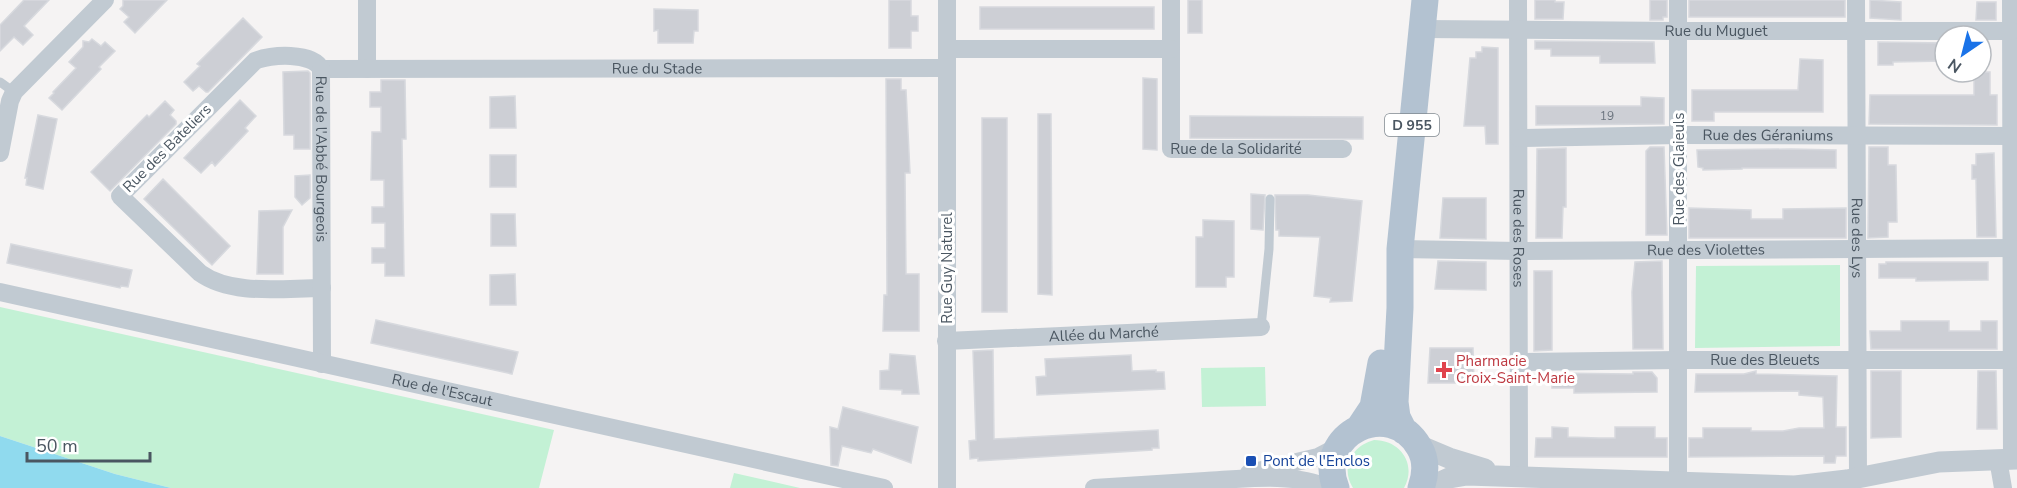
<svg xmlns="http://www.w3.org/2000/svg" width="2017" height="488" font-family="'Nunito Sans',sans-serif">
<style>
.green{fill:#c3f1d5}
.water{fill:#90daee}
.building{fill:#cdcfd5;stroke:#d7d9de;stroke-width:1.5}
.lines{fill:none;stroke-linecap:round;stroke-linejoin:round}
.service{stroke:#c1cad2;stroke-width:9}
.minor{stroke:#c1cad2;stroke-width:18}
.tertiary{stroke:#c1cad2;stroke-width:21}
.primary{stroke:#b3c2d1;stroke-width:27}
.health-dot{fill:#e0444e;stroke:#fff;stroke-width:2}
.transit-dot{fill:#1a4fb4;stroke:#fff;stroke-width:2}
.labels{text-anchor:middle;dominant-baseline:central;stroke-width:6;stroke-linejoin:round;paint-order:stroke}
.number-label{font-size:12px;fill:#6b747e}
.shield{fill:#fff;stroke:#808990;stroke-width:1.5}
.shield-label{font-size:14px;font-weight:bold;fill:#4a5661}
.street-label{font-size:15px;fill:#4a5661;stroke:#fff}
.health-label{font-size:15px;fill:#be3a42;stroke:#fff;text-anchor:start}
.transit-label{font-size:15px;fill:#164399;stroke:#fff;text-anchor:start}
</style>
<rect width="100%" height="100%" fill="#f5f3f3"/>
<!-- green -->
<path class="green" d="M1840 265V346L1695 348 1696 266Z
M0 307 554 430 539 488H171L115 474 0 436Z
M1265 367 1266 406 1202 407 1201 368Z
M1374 440C1401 440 1417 465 1404 488H1353C1340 467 1352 446 1374 440Z
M734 473 800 488H730Z"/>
<!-- water -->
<path class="water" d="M0 436 115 474 171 488H0Z"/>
<!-- building -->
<path class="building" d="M24 0H49L24 26 33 35 23 45 14 37 0 51V25Z
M123 0H167L135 33 124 22 129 17 120 9 123 6Z
M889 0H911V16H918V31H911V48H889Z
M1188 0H1202V33H1188Z
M1535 0H1555V2H1564L1563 19H1535Z
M1650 0H1667V17H1663V20H1650Z
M1689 0H1845V17H1689Z
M1870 0 1901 2V20L1870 18Z
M1977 2H1996V20H1976Z
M980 7H1154V29H980Z
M654 9 698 10V31H694L693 43H658V30L654 31Z
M243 18 262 37 208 92H206L199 86 193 91 184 82 200 66 197 64Z
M92 39 101 46 105 42 115 51 99 67 101 69 62 110 49 98 54 93 53 92 76 68 69 62 83 47V41L89 42Z
M1535 41 1654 42 1655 63H1600V56H1551V49H1535Z
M1878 42 1945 43V61L1893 62V65H1878Z
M1482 47 1498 48V144H1486L1485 126H1464L1470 58H1476V52H1482Z
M1800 59 1823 60V112H1714V121H1692V90H1798Z
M308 71 310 73V149H294V135H284L283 72Z
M1974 72H1990V95H1997V125L1869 124 1870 95H1974Z
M1143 78 1157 79V150L1143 149Z
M886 79H901V90H906L910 173H905L906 274H919V331H883L884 295H887Z
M381 80H405L406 139H402L404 276H385V263H372V248H385V223H372V207H384V180H371L372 132H381V107H370V92H381Z
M515 96 516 128H490V97Z
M1641 97 1664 98V124L1536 125V106H1641Z
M240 100 256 116 245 128 248 131 215 166 212 162 201 173 184 158Z
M165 101 174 110 170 115 176 121V124L110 191 91 172 147 115 149 117Z
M1038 114H1051L1052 295 1038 294Z
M38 115 57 119 43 189 26 185 27 178H25Z
M1190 116 1363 117V139L1190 138Z
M982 118H1007V312H982Z
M1650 147H1664L1667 235H1646V151Z
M1869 147H1888V165H1896L1897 222H1888V237L1868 238Z
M1566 148V207H1563L1562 238H1536L1537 149Z
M1791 149 1836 150V168H1742V169L1703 170V168L1698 167 1697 150Z
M1994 153 1996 237H1977L1976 179H1972V165H1976V154Z
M490 155H516V187H490Z
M310 175V198L302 205 295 197V176Z
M163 179 230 246 212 265 144 199Z
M1251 194 1265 195 1263 230 1251 229Z
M1275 195H1308L1362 201 1352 301 1330 302 1331 298 1314 296 1320 237 1279 236V230H1276Z
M1443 198H1486V239L1440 238Z
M1689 208 1751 210V219H1783V209L1846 208V238H1689Z
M292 210 283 227V274H257L259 211Z
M491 214H515L516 246H491Z
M1203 220 1234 221V277H1226V287H1196V237H1203Z
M11 244 132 270 128 287 121 286 120 288 7 263Z
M1438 261 1486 262V290L1435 289Z
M1662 261 1663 349H1633L1632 292 1635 262Z
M1886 262H1988V280L1916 281V278H1879V264H1886Z
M1534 271H1552V350L1534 351Z
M515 274 516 305H490V275Z
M376 320 518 352 512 374 371 343Z
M1901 321H1949V331H1981V321H1997V349H1871L1870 331H1901Z
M1430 348H1473L1474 383H1428Z
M993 350 994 439 1158 430 1159 448H1152V450L978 461V458L970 459 969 441 976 440 973 351Z
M890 354 915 356 919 394H902V390L880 389V371L889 370Z
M1131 355 1132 371 1156 370V372H1164L1165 389 1037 395 1036 377 1046 376 1045 359Z
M1756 371V374L1837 376 1836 427H1846V456H1836L1835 463H1824V456L1689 457V438H1703V428H1751V431H1783L1799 428H1824L1823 397 1799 395V391L1695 392 1696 374H1744Z
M1871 371H1901V437L1871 438Z
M1978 371H1996L1997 429H1977Z
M1633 372H1652L1657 378V392L1574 393V388H1552V373L1633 374Z
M843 407 918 427 911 463 873 449 871 453 842 446 838 466 831 465 830 427 838 429Z
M1552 427 1568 428V437L1599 438H1615V427H1655V438H1667V457H1535L1536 438H1552Z"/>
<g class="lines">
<!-- service -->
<path class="service" d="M0 82 14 92
M1261 327 1269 249 1270 199"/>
<!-- minor -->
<g class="minor">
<path d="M367 0V69"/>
<path id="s1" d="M1171 0V149H1343"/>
<path id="s2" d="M1518 0 1519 476"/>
<path d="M1678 0V483"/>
<path id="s3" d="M1856 0 1858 477"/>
<path d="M2011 0 2012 459"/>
<path id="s4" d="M1422 29 1678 31H2011"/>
<path d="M947 49H1171"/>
<path id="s5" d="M321 69 947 68"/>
<path d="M321 69C313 52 270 54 255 61L120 196 200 273C232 296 283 288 322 288"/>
<path id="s6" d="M321 69 322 364"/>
<path id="s7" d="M1519 138 1679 135 2017 136"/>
<path d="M0 153 10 101 14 92 105 0"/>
<path id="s8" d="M1400 249 1519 251 2012 248"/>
<path id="s9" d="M0 292 884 488"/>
<path id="s10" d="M946 341 1261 327"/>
<path id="s11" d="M1519 362 1678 360H2012"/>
<path d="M1998 459 2003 488"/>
<path d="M1249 473 1318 457 1339 446"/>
<path d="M947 488V0"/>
<path d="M1094 488C1131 486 1168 483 1205 481 1242 479 1294 472 1328 488"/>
</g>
<!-- tertiary -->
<path class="tertiary" d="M1418 445 1449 458 1485 469
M1427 488 1449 478 1467 475 1795 486 1847 480 1939 462 2017 459"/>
<!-- primary -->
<path class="primary" d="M1359 428 1373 407 1381 363
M1404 431 1397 417 1395 402 1400 308V249L1425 0
M1336 488C1314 434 1390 397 1419 447 1427 460 1426 474 1421 488"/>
</g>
<!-- markers -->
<path class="health-dot" d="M1441 361h6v6h6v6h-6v6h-6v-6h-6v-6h6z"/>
<rect class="transit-dot" x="1245" y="455" width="12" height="12" rx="3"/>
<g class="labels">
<!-- number labels -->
<g class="number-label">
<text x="1607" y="116">19</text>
</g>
<!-- shield labels -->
<rect class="shield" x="1385" y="114" width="54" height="22" rx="4.5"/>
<g class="shield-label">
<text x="1412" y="125">D 955</text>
</g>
<!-- street labels -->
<g class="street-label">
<text stroke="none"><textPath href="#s4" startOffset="294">Rue du Muguet</textPath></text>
<text stroke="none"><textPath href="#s5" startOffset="336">Rue du Stade</textPath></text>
<text stroke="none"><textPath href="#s7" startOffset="249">Rue des Géraniums</textPath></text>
<text stroke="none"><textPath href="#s1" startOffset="214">Rue de la Solidarité</textPath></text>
<text transform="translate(167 148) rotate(-45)">Rue des Bateliers</text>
<text stroke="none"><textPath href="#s6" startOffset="90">Rue de l'Abbé Bourgeois</textPath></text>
<text transform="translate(1679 169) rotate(-90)">Rue des Glaieuls</text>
<text stroke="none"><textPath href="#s2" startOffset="238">Rue des Roses</textPath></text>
<text stroke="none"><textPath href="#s3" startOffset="238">Rue des Lys</textPath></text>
<text stroke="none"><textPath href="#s8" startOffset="306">Rue des Violettes</textPath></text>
<text transform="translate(947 268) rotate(-90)">Rue Guy Naturel</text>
<text stroke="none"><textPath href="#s10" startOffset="158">Allée du Marché</textPath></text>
<text stroke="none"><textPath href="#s11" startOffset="246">Rue des Bleuets</textPath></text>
<text stroke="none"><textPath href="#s9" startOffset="453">Rue de l'Escaut</textPath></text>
</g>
<!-- health labels -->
<g class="health-label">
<text x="1456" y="361">Pharmacie<tspan x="1456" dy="17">Croix-Saint-Marie</tspan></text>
</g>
<!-- transit labels -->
<g class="transit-label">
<text x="1263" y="461">Pont de l'Enclos</text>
</g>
</g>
<!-- north arrow -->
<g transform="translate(1963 54) rotate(215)"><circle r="28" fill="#ffffff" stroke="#b7bbc0" stroke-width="1.5"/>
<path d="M0-4.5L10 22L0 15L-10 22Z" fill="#1a73e8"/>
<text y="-9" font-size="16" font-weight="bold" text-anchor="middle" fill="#4a5661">N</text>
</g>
<!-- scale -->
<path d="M27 452v9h123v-9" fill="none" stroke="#4a5661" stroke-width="3"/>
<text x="36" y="452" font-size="18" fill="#4a5661" stroke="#ffffff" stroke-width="4.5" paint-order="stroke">50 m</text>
</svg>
